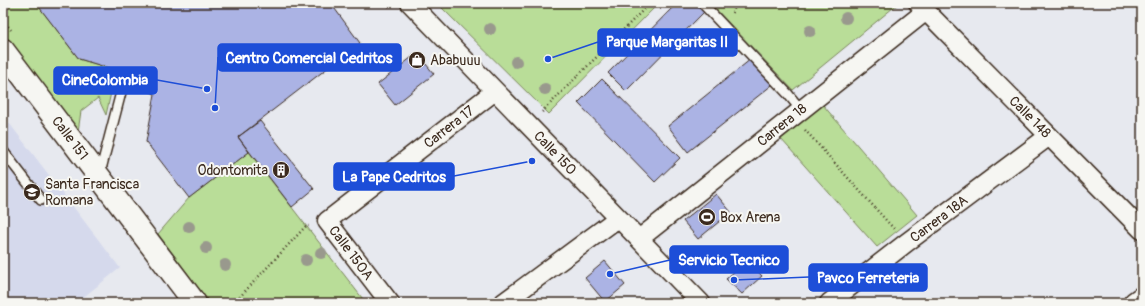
<svg xmlns="http://www.w3.org/2000/svg" width="1145" height="306" font-family="Pangolin,sans-serif">
<style>
.built{fill:#d5d9ec}
.green{fill:#b9dd98;stroke:#7a845b}
.building{fill:#abb3e4;stroke:#3b2a1e}
.lines{fill:none;stroke-linecap:round;stroke-linejoin:round}
.lane-casing{stroke:#3b2a1e;stroke-width:12}
.street-casing{stroke:#3b2a1e;stroke-width:21}
.secondary-casing{stroke:#3b2a1e;stroke-width:25}
.path{stroke:#3b2a1e;stroke-width:2.5;stroke-dasharray:1 3;stroke-linecap:butt}
.lane{stroke:#f6f6f2;stroke-width:9}
.street{stroke:#f6f6f2;stroke-width:18}
.secondary{stroke:#f6f6f2;stroke-width:22}
.tree{fill:#99998d}
.labels{text-anchor:middle;dominant-baseline:central;stroke-width:4;stroke-linejoin:round;paint-order:stroke}
.poi-label{font-size:14px;fill:#3b2a1e;stroke:#f6f6f2;text-anchor:start}
.street-label{font-size:14px;fill:#3b2a1e;stroke:#f6f6f2}
.leader{fill:none;stroke:#1d4ed8;stroke-width:1.5}
.callout-dot{fill:#1d4ed8;stroke:#f6f6f2;stroke-width:1.5}
.callout{fill:#1d4ed8;stroke:#1d4ed8;stroke-width:1.5}
.callout-label{font-size:15px;text-anchor:middle;font-weight:bold;fill:#fff}
</style>
<rect width="100%" height="100%" fill="#e7e9ef"/>
<filter id="ink" filterUnits="userSpaceOnUse"><feTurbulence type="fractalNoise" baseFrequency=".025" numOctaves="2"/><feDisplacementMap in="SourceGraphic" scale="8" xChannelSelector="R" yChannelSelector="G"/><feConvolveMatrix kernelMatrix="1 2 1 2 8 2 1 2 1" color-interpolation-filters="sRGB"/></filter>
<g filter="url(#ink)">
<!-- built -->
<path class="built" d="M3 115 120 268 76 303H3Z"/>
<!-- green -->
<path class="green" d="M3 3H36L79 59 116 70 106 115 98 98 81 111 78 132 3 34Z
M437 3H659L549 114Z
M710 3H899L793 90Z
M823 105 917 215 877 247 781 139Z
M249 152 366 303H210L158 234 189 198Z"/>
<!-- building -->
<path class="building" d="M36 3H325L332 5 360 43 238 137 249 152 189 198 146 142 155 94 136 85 132 75 79 59Z
M677 3H695L704 12 626 91 608 73Z
M417 53 434 74 395 105 378 84Z
M751 59 772 85 688 152 668 126Z
M602 79 680 158 655 182 578 103Z
M260 121 314 189 292 207 238 137Z
M716 194 731 212 698 239 683 221Z
M747 260 762 276 742 294 726 279Z
M605 261 625 285 605 302 585 278Z"/>
<g class="lines">
<defs>
<path id="lane" d="M702 3 788 94 801 110
M3 151 41 200
M100 173 126 73"/>
<path id="street" d="M410 3 701 303
M918 3 1142 230
M639 239 926 11
M390 303 327 221 495 91
M503 303 618 218
M829 303 906 243 1049 136"/>
<path id="secondary" d="M3 50 195 303
M1135 303 1142 298"/>
</defs>
<!-- lane casing -->
<use href="#lane" class="lane-casing"/>
<!-- street casing -->
<use href="#street" class="street-casing"/>
<!-- secondary casing -->
<use href="#secondary" class="secondary-casing"/>
<!-- path -->
<path class="path" d="M386 3 391 8
M732 13 737 3
M3 20 11 30
M542 112 650 3
M805 130 894 229
M234 303 306 226H309"/>
<!-- lane -->
<use href="#lane" class="lane"/>
<!-- street -->
<use href="#street" class="street"/>
<!-- secondary -->
<use href="#secondary" class="secondary"/>
</g>
<!-- trees -->
<g class="tree">
<circle cx="846" cy="18" r="6"/>
<circle cx="490" cy="29" r="6"/>
<circle cx="810" cy="31" r="6"/>
<circle cx="516" cy="62" r="6"/>
<circle cx="545" cy="89" r="6"/>
<circle cx="257" cy="170" r="6"/>
<circle cx="189" cy="227" r="6"/>
<circle cx="206" cy="248" r="6"/>
<circle cx="321" cy="253" r="6"/>
<circle cx="306" cy="260" r="6"/>
<circle cx="225" cy="265" r="6"/>
</g>
</g>
<!-- icons -->
<defs>
<symbol id="shop-disc" viewBox="-11 -11 22 22"><circle r="9.5" fill="#3b2a1e" stroke="#f6f6f2"/><path d="M-5-2.5h2.3a2.7 3.5 0 0 1 5.4 0H5L5.5 6h-11ZM-1.5-2.5h3a1.5 2.3 0 0 0-3 0Z" fill="#fff"/></symbol>
<symbol id="building-disc" viewBox="-11 -11 22 22"><circle r="9.5" fill="#3b2a1e" stroke="#f6f6f2"/><path d="M-4-6H4V6H1V3H-1V6H-4ZM-2.5-4.3h1.7v1.8h-1.7ZM.8-4.3h1.7v1.8H.8ZM-2.5-1h1.7V.8h-1.7ZM.8-1h1.7V.8H.8Z" fill="#fff"/></symbol>
<symbol id="school-disc" viewBox="-11 -11 22 22"><circle r="9.5" fill="#3b2a1e" stroke="#f6f6f2"/><path d="M0-5L7-2L0 1L-7-2ZM-4 1L0 2.5L4 1V4Q0 6-4 4Z" fill="#fff"/></symbol>
<symbol id="stadium-disc" viewBox="-11 -11 22 22"><circle r="9.5" fill="#3b2a1e" stroke="#f6f6f2"/><path d="M0-5a6.5 5 0 1 0 0 10a6.5 5 0 1 0 0-10ZM-3.5-1.8h7v3.6h-7Z" fill="#fff"/></symbol>
</defs>
<g fill-rule="evenodd">
<use href="#shop-disc" x="407" y="50" width="20" height="20"/>
<use href="#building-disc" x="271" y="160" width="20" height="20"/>
<use href="#school-disc" x="22" y="182" width="20" height="20"/>
<use href="#stadium-disc" x="697" y="207" width="20" height="20"/>
</g>
<g class="labels">
<!-- poi labels -->
<g class="poi-label">
<text x="430" y="60">Ababuuu</text>
<text x="268" y="170" text-anchor="end">Odontomita</text>
<text x="45" y="184">Santa Francisca<tspan x="45" dy="16">Romana</tspan></text>
<text x="720" y="217">Box Arena</text>
</g>
<!-- street labels -->
<g class="street-label">
<text transform="translate(1030 117) rotate(45)">Calle 148</text>
<text transform="translate(782 125) rotate(-39)">Carrera 18</text>
<text transform="translate(449 127) rotate(-38)">Carrera 17</text>
<text transform="translate(70 138) rotate(53)">Calle 151</text>
<text transform="translate(555 153) rotate(46)">Calle 150</text>
<text transform="translate(939 219) rotate(-37)">Carrera 18A</text>
<text transform="translate(351 253) rotate(53)">Calle 150A</text>
</g>
</g>
<!-- callouts -->
<path class="leader" d="M548 59L598 42M215 108L218 57M207 89L157 80M532 161L454 176M610 274L670 260M734 280L809 277"/>
<g class="callout-dot">
<circle cx="548" cy="59" r="4"/>
<circle cx="215" cy="108" r="4"/>
<circle cx="207" cy="89" r="4"/>
<circle cx="532" cy="161" r="4"/>
<circle cx="610" cy="274" r="4"/>
<circle cx="734" cy="280" r="4"/>
</g>
<g class="callout">
<rect x="598" y="29" width="139" height="27" rx="4"/>
<rect x="218" y="44" width="183" height="27" rx="4"/>
<rect x="54" y="67" width="103" height="27" rx="4"/>
<rect x="334" y="163" width="120" height="27" rx="4"/>
<rect x="670" y="246" width="118" height="27" rx="4"/>
<rect x="809" y="264" width="118" height="27" rx="4"/>
</g>
<g class="callout-label">
<text x="667" y="47">Parque Margaritas II</text>
<text x="309" y="63">Centro Comercial Cedritos</text>
<text x="105" y="85">CineColombia</text>
<text x="394" y="182">La Pape Cedritos</text>
<text x="729" y="265">Servicio Tecnico</text>
<text x="868" y="283">Pavco Ferreteria</text>
</g>
<!-- margin -->
<rect width="1145" height="306" fill="none" stroke="#f6f6f2" stroke-width="16"/>
<rect x="8" y="8" width="1129" height="290" fill="none" stroke="#3b2a1e" stroke-width="1.5" filter="url(#ink)"/>
</svg>
